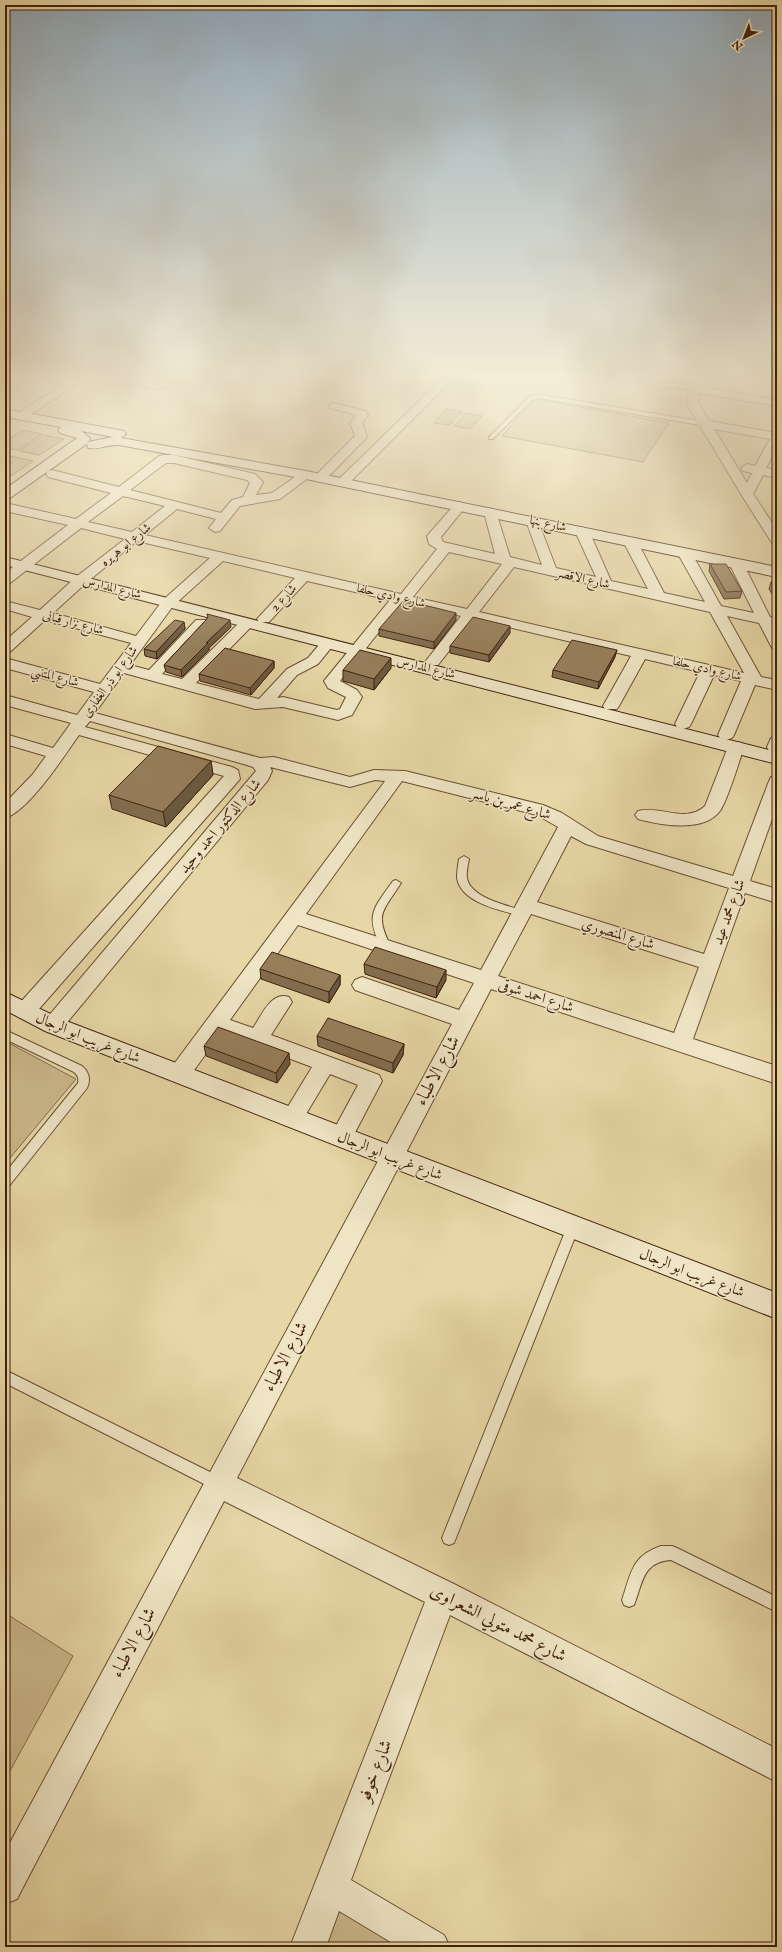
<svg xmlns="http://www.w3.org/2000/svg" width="782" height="1952" font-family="'IM FELL English',Amiri,serif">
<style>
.green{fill:#cbb88c;stroke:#866c4c}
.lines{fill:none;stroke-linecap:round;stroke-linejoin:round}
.lane-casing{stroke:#6a4e32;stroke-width:2}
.street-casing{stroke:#6a4e32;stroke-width:2}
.secondary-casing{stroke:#40200b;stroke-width:2}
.lane{fill:#efe5c5;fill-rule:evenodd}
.street{fill:#efe5c5;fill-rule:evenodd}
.secondary{fill:#efe5c5;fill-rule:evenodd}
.wall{fill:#826d4f;stroke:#40200b}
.shaded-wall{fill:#6a5940;stroke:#40200b}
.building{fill:#977f5c;stroke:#40200b}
.labels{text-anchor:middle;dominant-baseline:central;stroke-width:3;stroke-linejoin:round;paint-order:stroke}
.far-street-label{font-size:13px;fill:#40200b;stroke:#efe5c5}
.street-label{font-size:15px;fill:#40200b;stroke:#efe5c5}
.near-street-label{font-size:18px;fill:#40200b;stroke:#efe5c5}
</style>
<rect width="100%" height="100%" fill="#e7d7a6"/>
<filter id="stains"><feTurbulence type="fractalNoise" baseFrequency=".005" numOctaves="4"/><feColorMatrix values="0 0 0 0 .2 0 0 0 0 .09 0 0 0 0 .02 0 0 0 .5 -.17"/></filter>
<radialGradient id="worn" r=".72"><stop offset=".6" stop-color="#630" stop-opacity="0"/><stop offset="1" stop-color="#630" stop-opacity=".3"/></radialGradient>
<!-- green -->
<path class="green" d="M535 399 669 423 643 462 502 436Z
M446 409 462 412 449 425 434 423Z
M466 413 482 416 470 429 454 426Z
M23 430 42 434 17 450 5 448V441Z
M44 435 64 439 39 455 19 451Z
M5 455 33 461 5 480Z
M5 1041 76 1079 5 1164Z
M5 1613 73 1656 5 1780Z
M333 1892 425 1947H311Z"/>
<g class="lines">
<defs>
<path id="lane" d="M603 375H614L662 383 696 385 699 387 696 389 662 387Z
M537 394 706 422 709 424 706 426 538 398 532 400 493 439H489V437L528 398Z
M464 856 469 859C468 865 466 872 467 878 470 898 509 906 525 911L527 913 525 915 522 916C502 911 461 903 457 878 457 872 458 865 459 859Z
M396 880 401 883C383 912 374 913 391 947L386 951 383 950C364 916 373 909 393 881Z
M5 1030 82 1066C89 1072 91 1079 87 1088L9 1186 5 1187V1173L78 1083C79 1078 78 1076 74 1072L5 1039Z
M573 1222 577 1223 579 1227 456 1538 454 1543 449 1545 444 1543 442 1538 567 1227 569 1223Z
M5 1370 224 1479 226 1484 224 1489 219 1491 214 1489 5 1383Z
M661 1546H672L677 1548 777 1597V1612L671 1560C642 1562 643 1583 634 1605L629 1607 624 1605 622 1600C631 1574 631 1556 661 1546Z"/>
<path id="street" d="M10 375H21L9 389 5 390V381Z
M77 375H108L155 383 170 375H182L165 387 155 389 88 377 25 418H17L15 416 17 414Z
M446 375H457L347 485H339L337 482 339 479Z
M699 375H709L702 387 777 400V406L698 393 699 404 709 421 777 433V447L766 468 777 470V478L763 475 753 494 777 530V544L772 543 741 494 687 404 688 392ZM714 429 770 439 755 466 747 464 741 468 743 471 752 473 747 483Z
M334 403 365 411 368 415 362 423 367 437 324 481 320 482 314 478 316 475 355 436 350 423 356 415 330 408 328 406Z
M163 455H174L255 474 263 482 256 495 272 493 302 472H310L312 475 280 499 240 506 220 531 215 532 209 528 216 519 177 509 145 535 401 594 437 549 429 544 427 536 456 503 460 502 466 506 441 537 443 542 495 554 484 512 490 508 496 512 510 557 542 565 526 521 532 517 538 521 556 568 596 577 575 531 582 527 589 531 611 581 648 589 623 541 625 538H635L637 541 664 593 705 602 677 552 679 549H689L691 552 721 606 754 613 729 563 731 560H741L743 563 770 617 777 619V627H775L777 630V649L772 648 759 623 727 616 761 677 777 680V690L755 685 734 735 732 738 726 740 720 738 718 735 741 681 714 675 691 724 689 727 683 729 677 727 675 724 700 672 645 659 619 706 617 709H605L603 706 631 656 474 619 438 665H428L425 662 461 616 402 603 340 681 357 690 362 697 352 715 338 720 283 707 255 709 124 673 95 713 260 758 274 757 350 777 374 770 405 771 543 805 562 813 598 836 733 876 769 781 771 777 777 776V805L750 881 777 889V903L745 893 693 1039 777 1066V1084L491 989 237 1478 454 1584 777 1749V1782L450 1615 351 1880 444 1935 450 1947H399L339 1911 326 1947H290L425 1602 224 1501 17 1899 5 1904V1852L452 1024 355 990 352 985 355 980 362 977 459 1010 474 983 298 925 230 1020 253 1028C262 1015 271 991 289 997L292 1002 271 1035 379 1075 382 1081 349 1144 341 1146 333 1144 330 1137 358 1085 330 1074 300 1124 292 1127 284 1124 281 1118 312 1067 221 1033 187 1080 179 1083 171 1080 168 1074 171 1068 385 781 375 780 350 787 270 767 272 771 268 780 60 1031 53 1033 46 1031 43 1025 46 1019 256 771 253 767 247 765 90 721 85 727 232 767 238 770 240 779 32 1017 25 1019 18 1017 15 1011 18 1005 224 776 79 735C64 756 29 811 5 818V803L33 774 46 756 5 744V734L53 748 71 723 5 705V695L77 715 94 692 5 668V658L100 684 131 643 45 620 10 652 5 653V641L32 617 5 609V601L40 610 76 577 125 539 81 528 10 583 5 584V573L68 525 5 511V503L76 519 111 493 48 477 46 474 48 471 52 470 119 487 159 456ZM166 463H174L247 480 250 483 243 497 232 500 221 513 130 490ZM123 496 165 506 132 532 88 522ZM137 541 210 558 163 600 136 636 53 613 86 583ZM449 552 502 564 467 609 413 597ZM223 561 295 578 257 619 259 622H269L307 581 390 600 324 681 328 688 346 697 340 709 337 710 283 697 277 698 297 675 318 664 335 643 333 640H323L308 658 287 669 259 699 196 683 252 626 254 623 252 620H242L182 679 162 674 206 626 208 623 206 620H196L149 670 130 665 173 606ZM514 567 710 612 744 673 479 612ZM402 781 537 815 558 827 481 970 306 914ZM571 836 586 844 729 888 704 954 537 902ZM531 914 699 967 674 1033 498 976Z
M777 736V751H769L767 747 771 738Z
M736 742 742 743 744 747C739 762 728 799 720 811 703 833 661 825 638 819L635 815 638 811C660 805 686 824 705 806L728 747 730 743Z"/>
<path id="secondary" d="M5 409 124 431 126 434 121 438 306 471 777 567V577L306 479 119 445C108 444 98 450 88 448L87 445 88 442 113 437 81 431 90 438 88 443 10 498 5 499V489L77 438 60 433 58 430 61 427 5 417Z
M5 557 777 752V764L5 565Z
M5 992 61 1019 777 1293V1319L45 1031 5 1010Z"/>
</defs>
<!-- lane casing -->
<use href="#lane" class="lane-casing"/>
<!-- street casing -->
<use href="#street" class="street-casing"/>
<!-- secondary casing -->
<use href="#secondary" class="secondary-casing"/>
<!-- lane -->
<use href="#lane" class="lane"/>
<!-- street -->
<use href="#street" class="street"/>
<!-- secondary -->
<use href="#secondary" class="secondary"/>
</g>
<!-- wall -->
<path class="wall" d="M710 564 742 591 740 598 724 599 709 571Z
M777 581V602L769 589 771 582Z
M207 614 231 627 209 648V650L182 677 166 672 164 665 206 620 208 617Z
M456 620 434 649 379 636V629Z
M184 622 185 629 157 659 145 656 144 649Z
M510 633 489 662 450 653V646Z
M615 657 598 689 552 677 553 670Z
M274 661V668L251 695 200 681 199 674Z
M391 668 374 690 343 681V670Z
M211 761 213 775 166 827 112 809 109 795Z
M364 964 446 980 436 998 365 974Z
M260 969 340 975V985L329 1003 261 979Z
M317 1036 404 1044 403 1055 393 1073 318 1046Z
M204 1046 290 1064 277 1083 206 1056Z"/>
<!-- shaded-wall -->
<path class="shaded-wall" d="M456 613V620L434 649V642Z
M230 620 231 627 209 648V650L182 677 181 670 206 643Z
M184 622 185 629 157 659 156 652Z
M510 626V633L489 662V655Z
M617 650 615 657 598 689 599 682Z
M391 658V668L374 690V679Z
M274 661V668L251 695 250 688Z
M211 761 213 775 166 827 163 812Z
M446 970V980L436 998 437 987Z
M340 975V985L329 1003V992Z
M404 1044 403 1055 393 1073V1063Z
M289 1053 290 1064 277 1083 276 1073Z"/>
<!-- building -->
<path class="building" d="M710 564H726L742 591 726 592Z
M777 581V592L771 582Z
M404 600 456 613 434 642 379 629Z
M207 614 230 620 206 643H208L181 670 164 665 206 620 208 617Z
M473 617 510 626 489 655 450 646Z
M175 620 184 622 156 652 144 649Z
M572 640 617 650 599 682 553 670Z
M225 648 274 661 250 688 199 674Z
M360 650 391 658 374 679 343 670Z
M158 746 211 761 163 812 109 795Z
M375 947 446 970 437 987 364 964Z
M272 952 340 975 329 992 260 969Z
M328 1018 404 1044 393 1063 317 1036Z
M218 1027 289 1053 276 1073 204 1046Z"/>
<!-- sky -->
<linearGradient id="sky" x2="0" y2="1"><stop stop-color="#91a9b8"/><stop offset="0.58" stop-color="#f4edd7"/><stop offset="1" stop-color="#f4edd7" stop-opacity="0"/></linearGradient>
<rect width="782" height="648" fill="url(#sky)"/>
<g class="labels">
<!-- far-street labels -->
<g class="far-street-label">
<text transform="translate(548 524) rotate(12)">شارع بنها</text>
<text transform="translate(126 545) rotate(-39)">شارع ابو هريره</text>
<text transform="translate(583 579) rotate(13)">شارع الاقصر</text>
<text transform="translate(112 588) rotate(14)">شارع المدارس</text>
<text transform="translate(391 596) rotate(13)">شارع وادي حلفا</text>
<text transform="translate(284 598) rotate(-47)">شارع 2</text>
<text transform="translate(73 623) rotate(15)">شارع نزار قبانى</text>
<text transform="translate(426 668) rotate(14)">شارع المدارس</text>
<text transform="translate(707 669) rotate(13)">شارع وادي حلفا</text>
<text transform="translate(55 677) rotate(15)">شارع المتنبي</text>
<text transform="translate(110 682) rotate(-54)">شارع ابو ذر الغفارى</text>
</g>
<!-- street labels -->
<g class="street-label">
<text transform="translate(511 804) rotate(16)">شارع عمر بن ياسر</text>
<text transform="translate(220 826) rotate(-50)">شارع الدكتور احمد وحيد</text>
<text transform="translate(729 912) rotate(-70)">شارع محمد عيد</text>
<text transform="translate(618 934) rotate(17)">شارع المنصوري</text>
<text transform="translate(536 996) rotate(18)">شارع احمد شوقى</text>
<text transform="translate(88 1038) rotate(22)">شارع غريب ابو الرجال</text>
<text transform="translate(390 1156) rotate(21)">شارع غريب ابو الرجال</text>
<text transform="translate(692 1273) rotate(21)">شارع غريب ابو الرجال</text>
</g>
<!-- near-street labels -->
<g class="near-street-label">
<text transform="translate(438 1071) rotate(-62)">شارع الاطباء</text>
<text transform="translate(286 1357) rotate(-62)">شارع الاطباء</text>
<text transform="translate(498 1624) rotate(27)">شارع محمد متولي الشعراوى</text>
<text transform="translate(134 1643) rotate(-62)">شارع الاطباء</text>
<text transform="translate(376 1771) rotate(-69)">شارع خوفو</text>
</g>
</g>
<!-- margin -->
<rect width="782" height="1952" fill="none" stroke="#e7d7a6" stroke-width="20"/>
<rect x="6" y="6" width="770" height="1940" fill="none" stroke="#40200b" stroke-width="2"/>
<rect x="10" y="10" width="762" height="1932" fill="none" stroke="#40200b"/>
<!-- north arrow -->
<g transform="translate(744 38) rotate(223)" stroke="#efe5c5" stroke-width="3" paint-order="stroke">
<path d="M0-3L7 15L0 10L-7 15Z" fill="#40200b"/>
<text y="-6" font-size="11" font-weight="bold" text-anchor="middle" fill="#40200b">N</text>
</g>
<rect width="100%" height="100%" filter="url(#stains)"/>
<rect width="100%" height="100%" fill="url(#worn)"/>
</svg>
